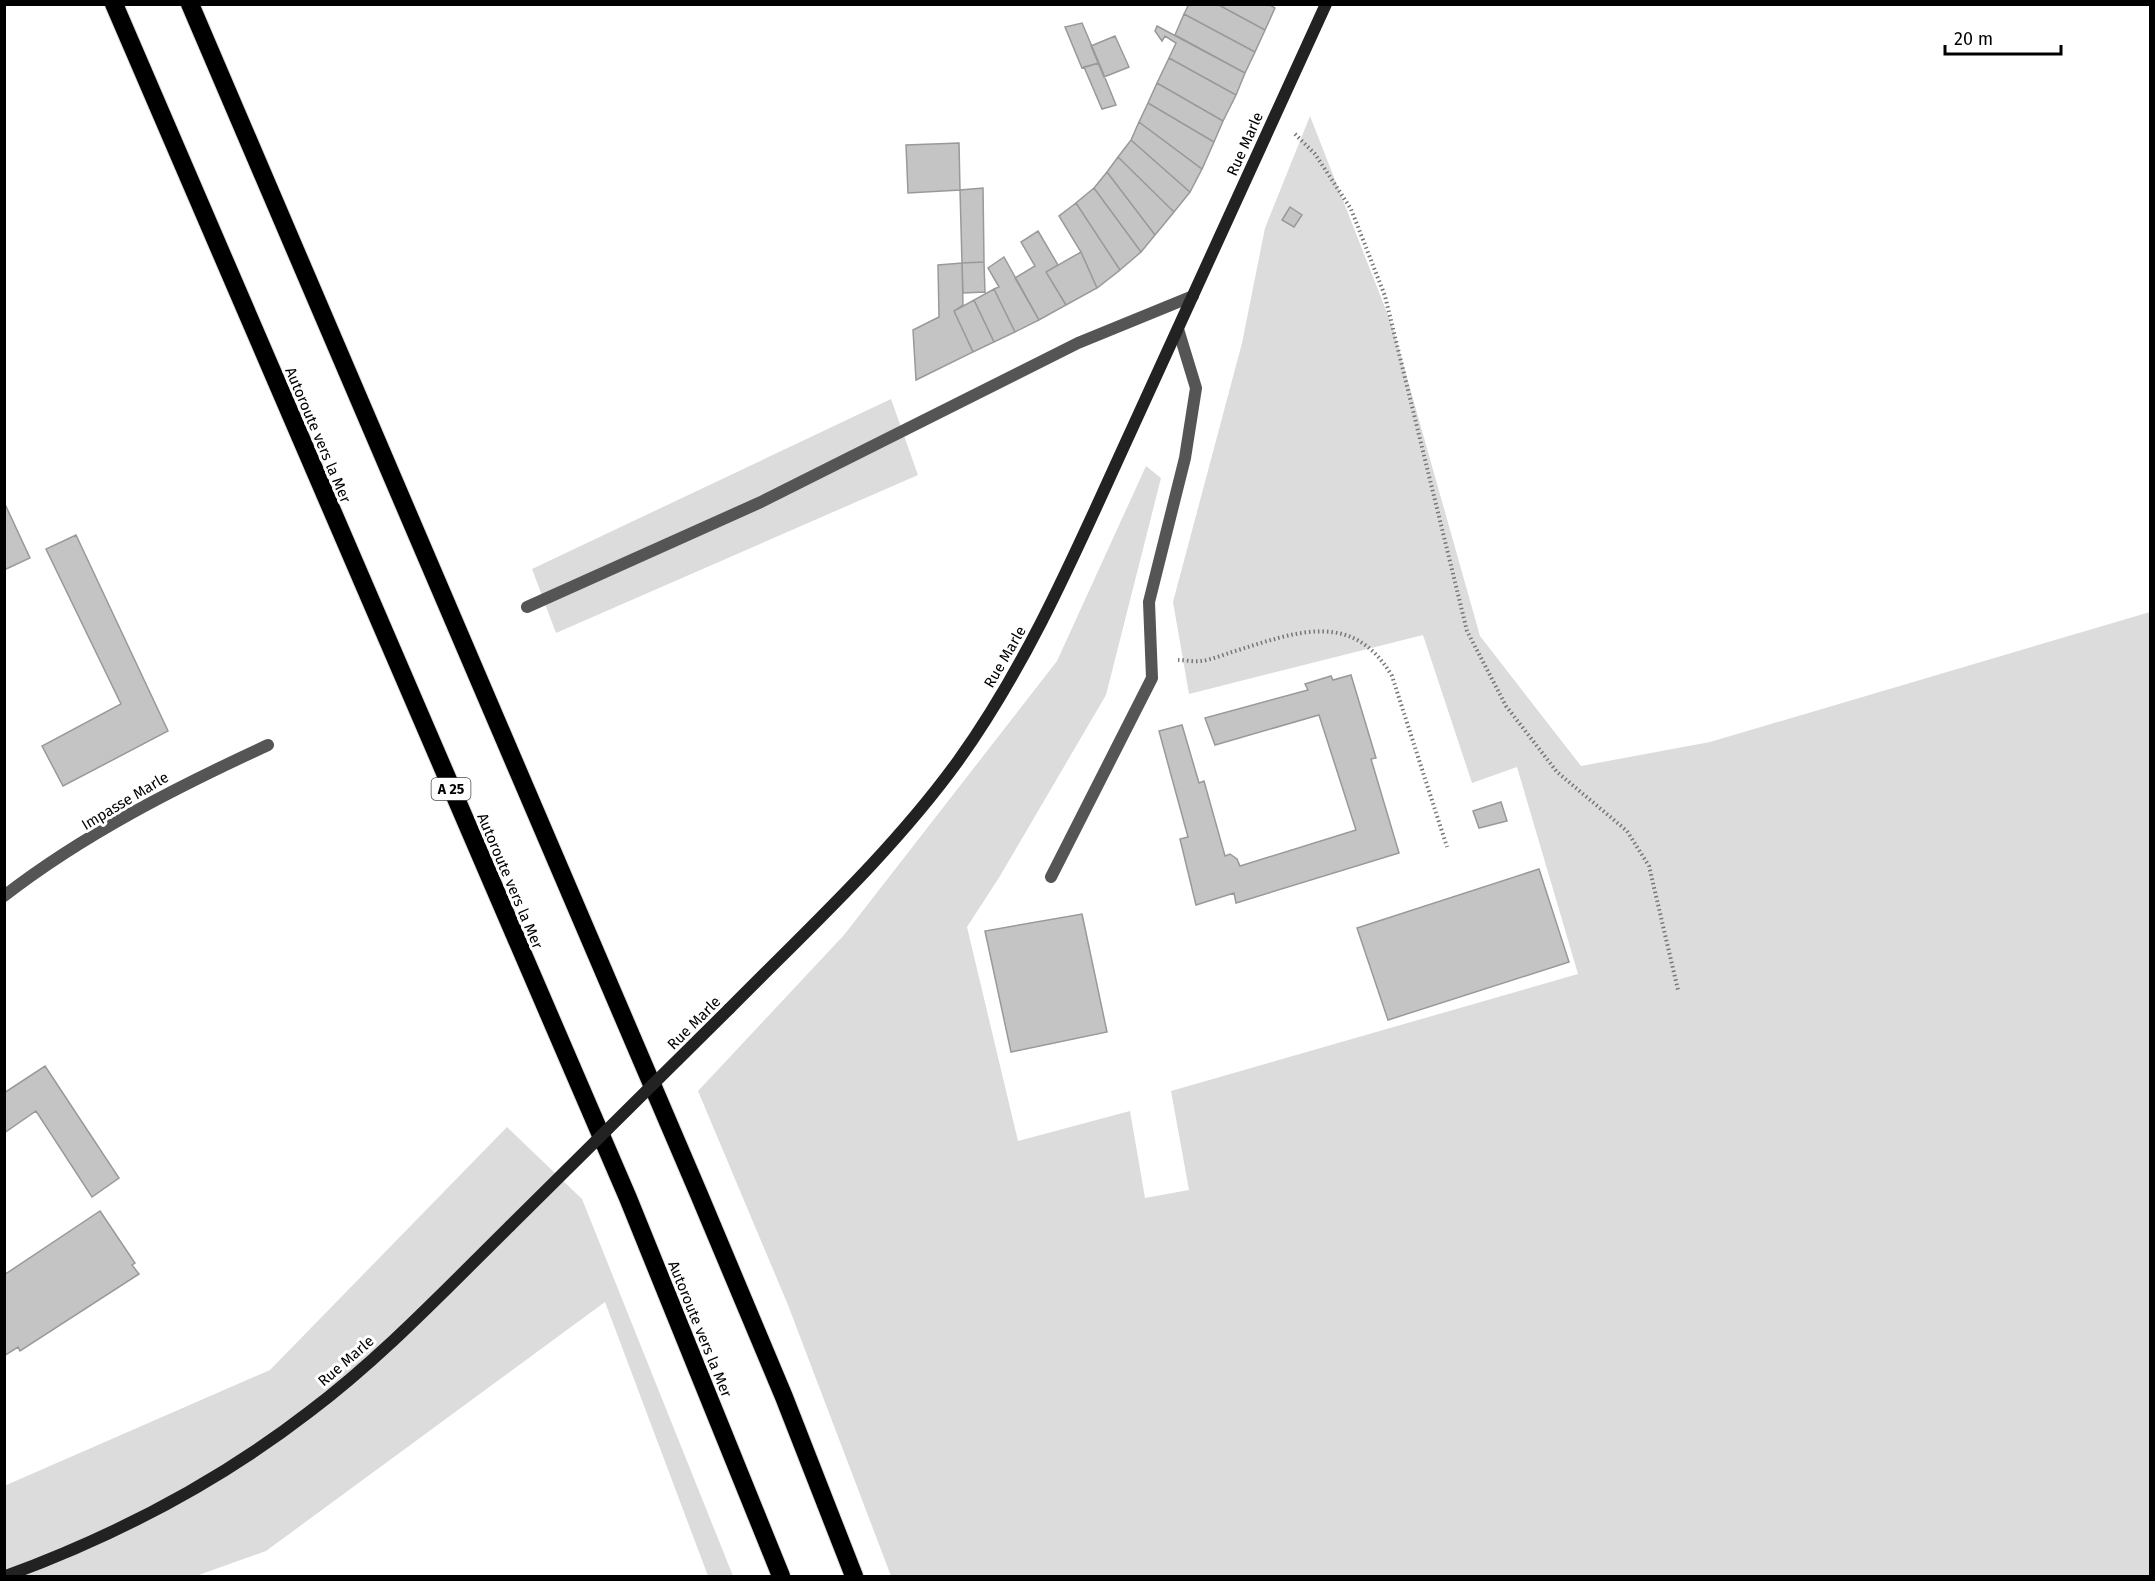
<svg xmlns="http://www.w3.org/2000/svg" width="2155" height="1581" font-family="'Fira Sans',sans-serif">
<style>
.green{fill:#dcdcdc}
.building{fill:#c4c4c4;stroke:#999;stroke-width:1.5}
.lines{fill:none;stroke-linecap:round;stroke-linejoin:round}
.motorway-casing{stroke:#dbdbdb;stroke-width:20}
.path{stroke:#777;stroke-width:4;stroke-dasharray:1.5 3;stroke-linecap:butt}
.service{stroke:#555;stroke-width:12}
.minor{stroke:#555;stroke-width:12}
.secondary{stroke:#222;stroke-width:12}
.motorway{stroke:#000;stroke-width:18}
.secondary-bridge{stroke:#222;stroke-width:12}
.labels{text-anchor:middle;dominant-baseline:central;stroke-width:6;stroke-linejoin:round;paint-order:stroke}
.shield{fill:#fff;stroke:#4c4c4c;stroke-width:1.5}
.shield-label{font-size:14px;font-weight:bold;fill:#000}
.street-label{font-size:15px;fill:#000;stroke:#fff}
</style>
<rect width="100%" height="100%" fill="#fff"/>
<!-- green -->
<path class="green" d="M1310 116 1393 328 1480 636 1581 766 1710 742 2150 612V1576H891L788 1305 698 1091 844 935 1057 661 1146 466 1161 478 1106 695 1000 876 967 927 1018 1141 1130 1111 1145 1198 1189 1190 1171 1091 1578 974 1517 767 1472 783 1423 635 1189 694 1173 602 1242 343 1265 228Z
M891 399 918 475 556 633 532 569Z
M507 1127 582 1199 733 1576H708L605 1302 266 1551 196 1576H5L4 1486 270 1370Z"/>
<!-- building -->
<path class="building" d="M1189 4H1217L1265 30 1255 52 1184 14Z
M1217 4H1268L1275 8 1265 30Z
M1184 14 1255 52 1245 73 1175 35Z
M1082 23 1099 63 1082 68 1065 27Z
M1157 26 1245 73 1236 95 1169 58 1176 43 1165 36 1162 41 1155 31Z
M1115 36 1129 67 1104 77 1091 46Z
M1169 58 1236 95 1223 121 1157 83Z
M1099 63 1116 105 1102 109 1084 67Z
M1157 83 1223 121 1214 142 1148 103Z
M1148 103 1214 142 1202 169 1139 122Z
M1139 122 1202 169 1190 192 1131 140Z
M1131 140 1190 192 1174 212 1118 157Z
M959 143 960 190 908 193 906 145Z
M1118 157 1174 212 1155 235 1107 172Z
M1107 172 1155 235 1141 252 1094 188Z
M983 188 984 262 962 263 960 190Z
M1094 188 1141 252 1120 270 1076 203Z
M1076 203 1120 270 1097 288 1081 252 1059 216Z
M1290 207 1302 215 1294 227 1282 220Z
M1038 231 1058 265 1046 272 1066 305 1039 320 1015 278 1035 266 1021 242Z
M1081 252 1097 288 1066 305 1046 272Z
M1004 257 1039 320 1015 332 994 289 999 287 988 268Z
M984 262 985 292 963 293 962 263Z
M962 263 963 305 954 311 973 352 916 380 913 330 939 317 938 265Z
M994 289 1015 332 994 342 974 300Z
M974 300 994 342 973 352 954 311Z
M4 502 30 558 4 570Z
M76 535 168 731 63 786 42 746 121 704 46 549Z
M1351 675 1376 758 1371 759 1399 853 1236 903 1234 893 1196 905 1180 839 1188 837 1159 731 1182 725 1199 783 1204 781 1225 856 1230 854 1237 859 1240 866 1356 830 1319 715 1215 745 1205 718 1308 690 1305 684 1331 676 1333 680Z
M1501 802 1507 821 1479 828 1473 811Z
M1539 869 1569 962 1388 1020 1357 928Z
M1082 914 1107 1032 1011 1052 985 931Z
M45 1066 119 1178 92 1197 36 1111 4 1133V1093Z
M100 1211 135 1263 132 1265 139 1274 20 1351 18 1347 4 1356V1275Z"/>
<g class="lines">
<defs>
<path id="motorway" d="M114 4 628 1198 781 1576
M190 4 698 1192 784 1397 854 1576"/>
</defs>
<!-- motorway casing -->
<use href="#motorway" class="motorway-casing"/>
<!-- path -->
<path class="path" d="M1295 134 1315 154 1351 209 1385 296 1467 631 1506 706 1557 772 1627 831 1649 866 1678 990
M1178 660C1185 660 1194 662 1201 661 1211 660 1222 655 1232 652 1294 633 1352 608 1392 676L1447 847"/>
<!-- service -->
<path class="service" d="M1051 877 1152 678 1149 602 1185 458 1196 388 1178 329"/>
<!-- minor -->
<path class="minor" d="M527 607 761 502 1078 343 1193 296
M4 896C84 834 177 787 268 745"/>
<!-- secondary -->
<path class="secondary" d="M729 1009C808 929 892 852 958 761 1031 659 1079 544 1131 431 1196 289 1261 147 1326 4
M6 1576C115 1536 217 1483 309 1412 382 1357 445 1290 510 1226"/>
<!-- motorway -->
<use href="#motorway" class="motorway"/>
<!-- secondary-bridge -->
<path class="secondary-bridge" d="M510 1226 729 1009"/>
</g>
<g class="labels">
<!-- shield labels -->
<rect class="shield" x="431.5" y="778" width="39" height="22" rx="4.5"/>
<g class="shield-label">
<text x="451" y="789">A 25</text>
</g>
<!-- street labels -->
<g class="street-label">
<text transform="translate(1245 144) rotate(-66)">Rue Marle</text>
<text transform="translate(318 435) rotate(67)">Autoroute vers la Mer</text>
<text transform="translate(1005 657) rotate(-60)">Rue Marle</text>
<text transform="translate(125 801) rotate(-31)">Impasse Marle</text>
<text transform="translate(510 881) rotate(67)">Autoroute vers la Mer</text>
<text transform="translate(694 1023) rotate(-45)">Rue Marle</text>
<text transform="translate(700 1329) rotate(68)">Autoroute vers la Mer</text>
<text transform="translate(346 1361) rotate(-41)">Rue Marle</text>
</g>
</g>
<!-- border -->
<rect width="2155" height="1581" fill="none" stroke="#000000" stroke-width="12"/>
<!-- scale -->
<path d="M1945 45v9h116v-9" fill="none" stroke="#000000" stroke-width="3"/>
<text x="1954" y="45" font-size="18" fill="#000000" stroke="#ffffff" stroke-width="4.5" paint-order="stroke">20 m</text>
</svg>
